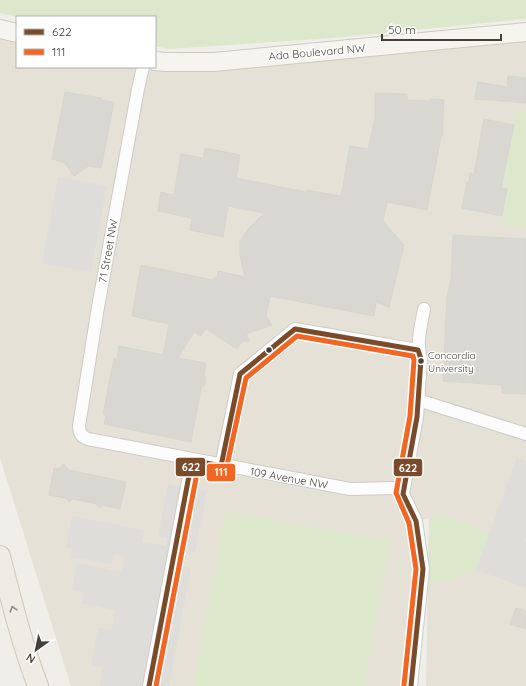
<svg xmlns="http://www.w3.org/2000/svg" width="526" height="686" font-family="Quicksand,sans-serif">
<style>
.education{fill:#e5e1d6}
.green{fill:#dce7cc}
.parking{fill:#deddda}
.building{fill:#d9d7d2;stroke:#d7d5cf}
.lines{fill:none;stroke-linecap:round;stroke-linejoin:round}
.street-casing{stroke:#cdcbc7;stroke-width:14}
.secondary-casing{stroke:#cdcac1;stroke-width:20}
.primary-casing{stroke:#cfc9b9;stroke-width:22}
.street{stroke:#fdfcfc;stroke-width:12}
.secondary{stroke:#f5f4ef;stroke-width:18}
.primary{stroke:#efece5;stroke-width:20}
.bus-1-casing{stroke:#fff;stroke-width:8}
.bus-2-casing{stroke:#fff;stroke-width:8}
.bus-1{stroke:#7a4b2a;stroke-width:5}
.bus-2{stroke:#f26522;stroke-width:5}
.oneway{stroke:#918d85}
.bus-dot{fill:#443f37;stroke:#fff;stroke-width:1.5}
.labels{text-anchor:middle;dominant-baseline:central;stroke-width:3;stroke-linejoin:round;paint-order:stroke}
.bus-label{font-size:10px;fill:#443f37;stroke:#fff;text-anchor:start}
.street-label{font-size:11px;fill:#443f37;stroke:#fff}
.line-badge{stroke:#fff;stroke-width:1.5}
.badge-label{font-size:11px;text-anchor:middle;font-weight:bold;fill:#fff}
</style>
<rect width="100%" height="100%" fill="#efeee9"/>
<!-- education -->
<path class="education" d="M0 29 17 33V67H155L526 32V686H426L429 518 416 521 423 569 411 686H71L0 458Z"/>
<!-- green -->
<path class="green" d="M0 0H526V19L333 38 169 49 155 46V17H17L0 13Z
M516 111 526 113V229L504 225 502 216 507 190 503 179Z
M225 511 390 541 364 686H193Z
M437 513 489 533 476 570 428 586 429 518Z"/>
<!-- parking -->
<path class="parking" d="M58 177 107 186 91 272 42 264Z
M517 457 526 461V537L525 540 526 541V588L476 570Z
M168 484 207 492 195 552 184 551 181 566 191 568 169 686H100L103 668 91 665 98 628 111 630 115 610 81 603 83 592 72 590 77 563 121 572 124 556 114 554 112 564 71 557 72 549 66 548 72 516 144 530 142 542 166 546 167 538 158 537Z"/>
<!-- building -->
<path class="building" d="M508 76 526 78V103L475 99 478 82 507 87Z
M65 92 101 98V100L114 102 101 168 88 166 74 176 64 162 52 159Z
M375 93 407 94V100L430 101 431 99 444 100 442 137H441L427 210 387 202 383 221 404 245 389 307 376 302 374 316 270 296 266 316 272 325 246 334 250 341 241 342 237 349 206 329 201 336 194 332 178 358 206 363 204 375 206 378 205 385 201 388 191 442 104 424 106 415 103 414 114 358 117 359 119 346 163 355 169 324 132 316 141 265 213 280 216 277H217L218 271 245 277 240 256V241L248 229 264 213 228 206 223 237 190 230 192 218 158 211 161 192 174 195 181 154 203 158 205 148 240 155 236 178 306 192 307 190 341 196 350 146 368 149 375 119Z
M484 119 514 125 501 188 507 189 502 216 462 208 467 182H469L470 173 474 174Z
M453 235 526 239V394L502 393V385L443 381 447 298 451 279Z
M64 464 69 470 126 482 120 509 103 505 100 508 96 504 73 499 69 502 66 498 49 495 54 468 58 469Z
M516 608 526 611V629L510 624Z"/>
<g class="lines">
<defs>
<path id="street" d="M143 67 138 89 98 307 79 426C79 433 82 437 88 439L350 489 395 488 403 494 416 521 423 569 411 686
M418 400 526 434
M221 466 240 374 295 329 418 350
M403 494 417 417 421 359C416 342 421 326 424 309
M149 686 192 460"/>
<path id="secondary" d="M0 29 17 33
M155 61 165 62H214L526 32"/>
<path id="primary" d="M0 556C11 600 22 644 38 686"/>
</defs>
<!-- street casing -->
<use href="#street" class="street-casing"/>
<!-- secondary casing -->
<use href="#secondary" class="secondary-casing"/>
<!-- primary casing -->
<use href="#primary" class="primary-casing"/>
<!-- street -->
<use href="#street" class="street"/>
<!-- secondary -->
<use href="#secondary" class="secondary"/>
<!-- primary -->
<use href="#primary" class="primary"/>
<defs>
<path id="bus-1" d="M149 686 192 460 221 466 240 374 295 329 418 350 421 359 417 417 403 494 416 521 423 569 411 686"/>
<path id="bus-2" d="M156 686 198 468 220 473 226 470 246 378 297 336 413 356 414 360 410 416 396 493 409 523 416 569 404 685"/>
</defs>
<!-- bus-1 casing -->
<use href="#bus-1" class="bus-1-casing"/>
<!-- bus-2 casing -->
<use href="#bus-2" class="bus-2-casing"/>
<!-- bus-1 -->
<use href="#bus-1" class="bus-1"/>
<!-- bus-2 -->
<use href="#bus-2" class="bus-2"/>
</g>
<!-- one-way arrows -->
<defs><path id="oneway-chevron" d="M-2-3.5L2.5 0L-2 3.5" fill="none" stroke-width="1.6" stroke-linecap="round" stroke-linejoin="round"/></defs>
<use class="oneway" href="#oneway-chevron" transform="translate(13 609) rotate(-106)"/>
<!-- markers -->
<g class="bus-dot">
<circle cx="269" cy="350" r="3.5"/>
<circle cx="421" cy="361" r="3.5"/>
</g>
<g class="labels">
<!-- bus labels -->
<g class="bus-label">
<text x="428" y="355">Concordia<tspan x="428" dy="13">University</tspan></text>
</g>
<!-- street labels -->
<g class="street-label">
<text transform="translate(317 52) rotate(-5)">Ada Boulevard NW</text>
<text transform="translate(108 251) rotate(-80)">71 Street NW</text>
<text transform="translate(289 478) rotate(10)">109 Avenue NW</text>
</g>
</g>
<g class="line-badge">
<rect x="175" y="457" width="31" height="20" rx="4" fill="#7a4b2a"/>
<rect x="393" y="458" width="30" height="19" rx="4" fill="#7a4b2a"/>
<rect x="206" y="463" width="30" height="19" rx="4" fill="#f26522"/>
</g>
<g class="badge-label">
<text x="191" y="471">622</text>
<text x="408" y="472">622</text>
<text x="221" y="476">111</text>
</g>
<!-- legend -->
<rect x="16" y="16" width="140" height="52" fill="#ffffff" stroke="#b4b2af"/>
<rect x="24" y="29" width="20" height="6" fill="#7a4b2a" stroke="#b4b2af"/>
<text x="52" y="36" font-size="12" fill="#443f37">622</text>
<rect x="24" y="49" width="20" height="6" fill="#f26522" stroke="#b4b2af"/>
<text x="52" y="56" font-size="12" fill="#443f37">111</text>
<!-- north arrow -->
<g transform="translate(36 650) rotate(213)" stroke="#ffffff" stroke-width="3" paint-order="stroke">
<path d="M0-3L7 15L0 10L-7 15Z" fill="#443f37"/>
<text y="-6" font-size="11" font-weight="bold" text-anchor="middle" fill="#443f37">N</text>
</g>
<!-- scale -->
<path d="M382 34v6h119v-6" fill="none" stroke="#443f37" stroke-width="2"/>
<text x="388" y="34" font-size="12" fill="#443f37" stroke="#ffffff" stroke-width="3" paint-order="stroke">50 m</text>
</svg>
